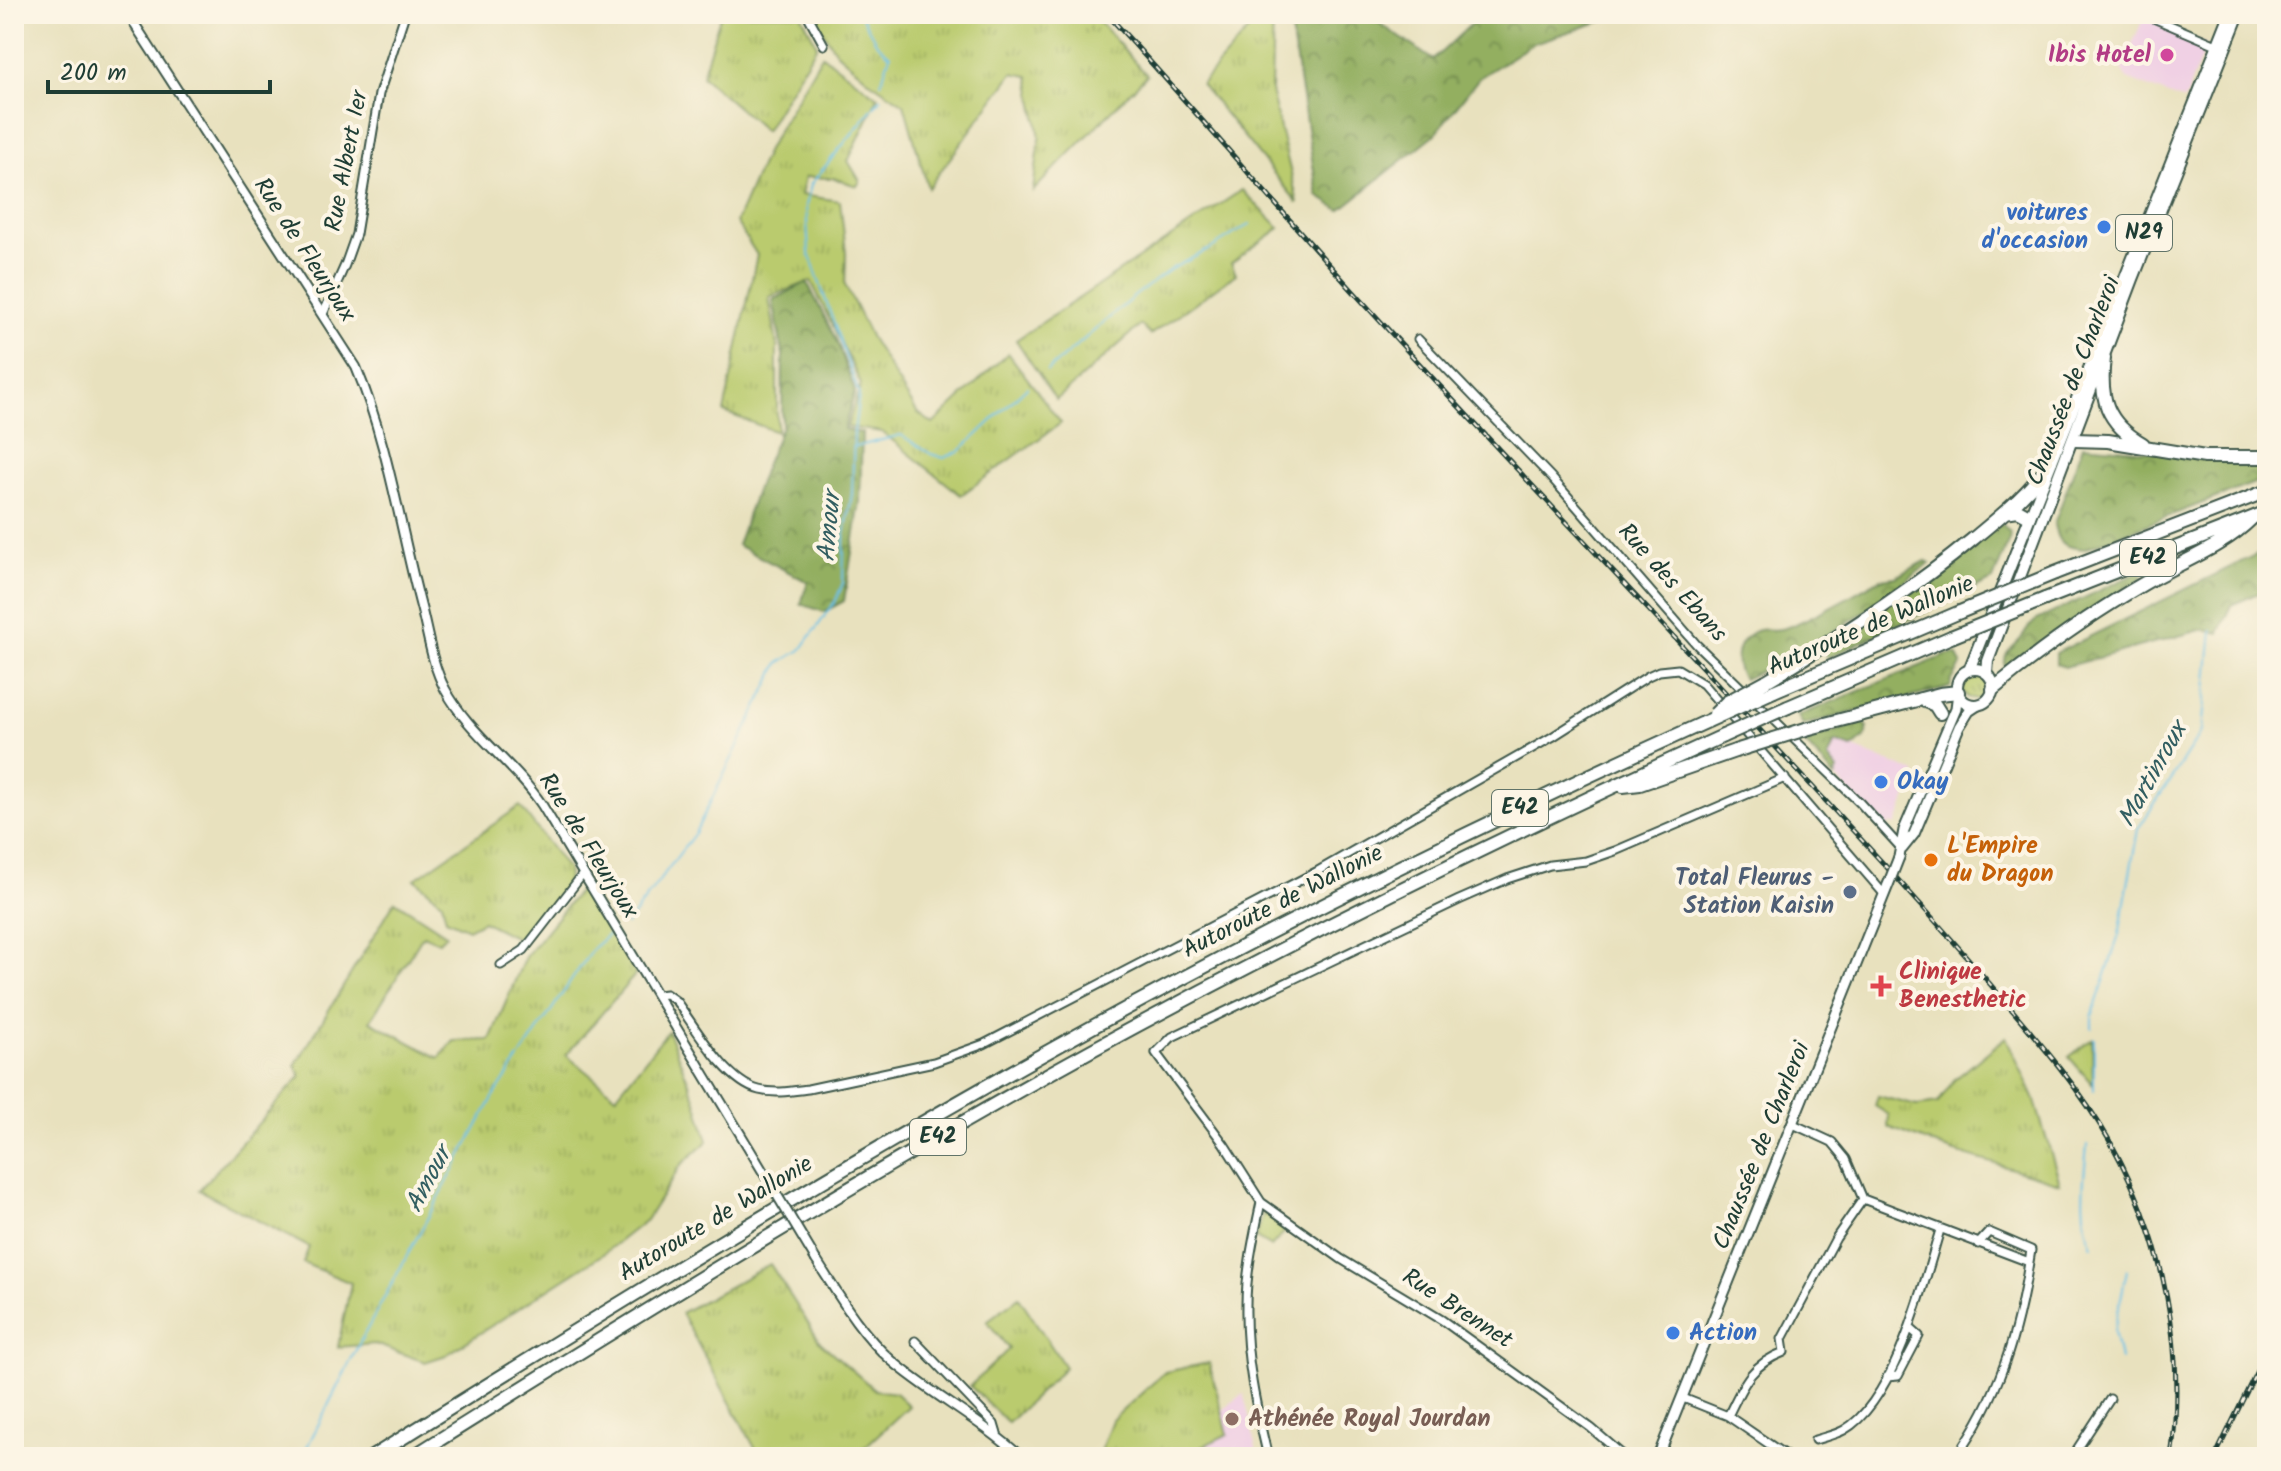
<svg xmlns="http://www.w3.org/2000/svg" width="2281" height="1471" font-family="Kalam,sans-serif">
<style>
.built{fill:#f0d0e4}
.grass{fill:url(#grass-tufts);stroke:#6c8451;stroke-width:2}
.forest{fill:url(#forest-crowns);stroke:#59764a;stroke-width:2}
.park{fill:url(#park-crowns);stroke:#6c8451;stroke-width:2}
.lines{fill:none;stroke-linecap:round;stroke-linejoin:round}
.stream{stroke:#6ac1e7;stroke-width:2}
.minor-casing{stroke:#3d5649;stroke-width:11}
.tertiary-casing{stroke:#3d5649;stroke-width:12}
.secondary-casing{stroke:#3d5649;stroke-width:13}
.primary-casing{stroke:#3d5649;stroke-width:14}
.motorway-casing{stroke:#3d5649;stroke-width:16}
.minor{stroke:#fff;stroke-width:7}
.tertiary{stroke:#fff;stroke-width:8}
.secondary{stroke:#fff;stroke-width:9}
.primary{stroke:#fff;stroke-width:10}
.motorway{stroke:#fff;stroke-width:12}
.rail-casing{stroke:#1f3d34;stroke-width:5}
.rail{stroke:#fcf5e5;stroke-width:2;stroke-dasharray:6;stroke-linecap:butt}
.tertiary-bridge-casing{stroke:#3d5649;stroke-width:12;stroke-linecap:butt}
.secondary-bridge-casing{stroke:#3d5649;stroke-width:13;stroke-linecap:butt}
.motorway-bridge-casing{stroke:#3d5649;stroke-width:16;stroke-linecap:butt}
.tertiary-bridge{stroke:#fff;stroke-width:8}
.secondary-bridge{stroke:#fff;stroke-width:9}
.motorway-bridge{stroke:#fff;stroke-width:12}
.hotel-dot{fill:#d1479c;stroke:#fcf5e5;stroke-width:3}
.shop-dot{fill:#3f7fe0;stroke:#fcf5e5;stroke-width:3}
.food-dot{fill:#e8710a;stroke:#fcf5e5;stroke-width:3}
.service-dot{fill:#5c6f8a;stroke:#fcf5e5;stroke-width:3}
.health-dot{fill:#e0444e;stroke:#fcf5e5;stroke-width:3}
.education-dot{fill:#8d6e63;stroke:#fcf5e5;stroke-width:3}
.labels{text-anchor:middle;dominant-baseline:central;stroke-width:8;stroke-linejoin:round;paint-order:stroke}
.shield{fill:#fcf5e5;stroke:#617469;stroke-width:2}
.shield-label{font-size:22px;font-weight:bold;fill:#1f3d34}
.hotel-label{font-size:24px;font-weight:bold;fill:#b23c85;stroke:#fcf5e5;text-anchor:end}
.street-label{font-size:24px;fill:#1f3d34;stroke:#fcf5e5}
.shop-label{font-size:24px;font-weight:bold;fill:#366cbe;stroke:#fcf5e5;text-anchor:start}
.food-label{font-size:24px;font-weight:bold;fill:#c56008;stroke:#fcf5e5;text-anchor:start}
.service-label{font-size:24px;font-weight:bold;fill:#4e5e75;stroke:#fcf5e5;text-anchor:end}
.health-label{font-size:24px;font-weight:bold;fill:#be3a42;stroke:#fcf5e5;text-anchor:start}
.education-label{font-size:24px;font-weight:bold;fill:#785e54;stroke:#fcf5e5;text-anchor:start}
.water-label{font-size:26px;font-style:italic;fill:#325e61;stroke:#fcf5e5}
</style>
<defs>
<pattern id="grass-tufts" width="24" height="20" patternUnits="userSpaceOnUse" patternTransform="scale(2)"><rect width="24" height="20" fill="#bacb6e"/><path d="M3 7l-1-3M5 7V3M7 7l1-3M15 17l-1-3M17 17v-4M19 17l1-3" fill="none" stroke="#9faf60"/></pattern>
<pattern id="forest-crowns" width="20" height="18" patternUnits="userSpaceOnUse" patternTransform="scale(2)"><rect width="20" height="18" fill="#93af61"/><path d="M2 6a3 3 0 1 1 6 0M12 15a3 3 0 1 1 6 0" fill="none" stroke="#779051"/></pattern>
<pattern id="park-crowns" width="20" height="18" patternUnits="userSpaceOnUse" patternTransform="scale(2)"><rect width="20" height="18" fill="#bacb6e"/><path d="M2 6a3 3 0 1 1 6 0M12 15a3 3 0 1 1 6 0" fill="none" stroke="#9faf60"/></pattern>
</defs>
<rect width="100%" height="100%" fill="#fcf5e5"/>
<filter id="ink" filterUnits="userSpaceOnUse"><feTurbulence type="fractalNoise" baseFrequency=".0125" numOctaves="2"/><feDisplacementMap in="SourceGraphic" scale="16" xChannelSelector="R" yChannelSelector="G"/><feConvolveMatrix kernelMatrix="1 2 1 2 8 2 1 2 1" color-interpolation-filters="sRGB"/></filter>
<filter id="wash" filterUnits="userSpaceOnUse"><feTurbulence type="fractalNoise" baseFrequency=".006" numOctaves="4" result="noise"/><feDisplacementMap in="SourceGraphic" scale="32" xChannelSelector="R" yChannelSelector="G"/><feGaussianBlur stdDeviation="1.8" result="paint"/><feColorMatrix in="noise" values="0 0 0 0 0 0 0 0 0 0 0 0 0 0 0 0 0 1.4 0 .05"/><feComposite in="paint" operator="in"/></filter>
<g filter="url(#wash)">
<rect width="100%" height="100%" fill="#e8e1be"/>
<!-- built -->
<path class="built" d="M2143 19 2166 26 2206 45 2184 101 2127 79 2121 70Z
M1836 741 1916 773 1896 826 1891 824 1884 829 1836 778 1838 770 1828 758Z
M1244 1394 1258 1457H1181L1195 1437 1232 1402Z"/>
<!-- grass -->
<path class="grass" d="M721 14H801L817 45 765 131 702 76Z
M812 14H1092L1147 75 1033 191 1040 138 1029 76 1013 73 928 188 904 104 871 82 836 52Z
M1263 14H1273L1271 91 1298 203 1201 84Z
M822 55 878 97 848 161 860 181 857 186 833 178 805 177 801 195 840 201 846 253 845 285 871 338 917 412 933 424 1008 353 1061 423 961 495 882 432 847 427 861 384 811 281 769 297 777 345V432L724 412 757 255 736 222 768 148Z
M1242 190 1280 228 1231 263 1236 274 1150 335 1141 325 1056 400 1016 340Z
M1962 686a13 13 0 1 1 26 0a13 13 0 1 1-26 0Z
M520 806 568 870 567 885 522 941 483 921 468 929 446 919 442 902 415 879Z
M582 887 636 974 566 1055 616 1096 668 1031 695 1098 708 1141 681 1165 646 1220 603 1254 446 1355 425 1362 375 1344 338 1347 351 1283 303 1263 309 1247 199 1190 301 1076 295 1066 395 901 446 934 439 942 423 935 370 1021 439 1058 454 1041 490 1040 525 957Z
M2006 1037 2034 1098 2060 1183 1955 1152 1888 1127 1889 1115 1875 1106 1878 1096 1917 1106 1938 1103 1954 1080Z
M2092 1039 2093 1085 2069 1057Z
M770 1264 820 1342 875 1390 895 1393 909 1406 854 1457H760L681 1313Z
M1019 1297 1065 1367 1008 1423 970 1386 1009 1349 987 1321Z
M1209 1363 1228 1434 1201 1447 1199 1457H1098L1112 1420 1165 1372Z"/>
<!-- forest -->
<path class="forest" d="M1293 14H1366L1433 60 1482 14H1624L1534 43 1479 78 1434 135 1340 210 1318 196 1290 24Z
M807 282 838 344 855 391 844 429 862 433 860 502 844 601 824 612 801 604 808 582 737 545 764 468 782 426 783 355 773 300Z
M2083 445 2267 462V478L2084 549C2064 547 2057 545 2054 524Z
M2002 524 2010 533 2009 540 1993 580 1830 657 1826 656 1824 649Z
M2267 549V589L2232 605 2219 633 2204 629 2065 667 2056 664V653Z
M1926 561 1930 563 1865 611 1810 647 1744 679C1734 669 1734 650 1744 639 1762 622 1767 634 1785 628 1818 616 1850 595 1881 579L1896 577Z
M2139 572 2143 576 2138 582 2012 668H2005C2003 652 2011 650 2020 640 2026 632 2028 626 2037 620Z
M1957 654 1962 664 1952 680 1951 687 1803 725 1798 716 1947 655Z
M1863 722 1867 727 1866 736 1852 748 1835 742 1828 758 1838 770 1835 777 1804 742Z"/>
<!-- park -->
<path class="park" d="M1264 1210 1289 1227 1271 1247 1256 1238Z"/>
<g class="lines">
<!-- stream -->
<path class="stream" d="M860 14 876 42 890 55 881 83
M1047 371 1137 294 1171 269 1210 249 1250 224
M2260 403 2267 394
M855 447 901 435 931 454 944 458 960 451 1027 387
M626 925 695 833 779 663 801 650 836 600 843 583 844 539 852 494 854 432 859 394 809 253 806 206 811 184 881 98
M2092 1028V1017L2119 935 2138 829 2202 731 2212 630
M2094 1038V1090
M2087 1145C2084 1180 2078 1213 2092 1246
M2120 1360 2114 1331 2127 1270
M302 1457 359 1344 494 1096 593 948 609 934"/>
</g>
</g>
<g filter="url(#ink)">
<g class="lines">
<defs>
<path id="minor" d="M464 14 473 16
M807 14 824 45
M2151 17 2219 46
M323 314 345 265 356 234 379 94 405 14
M1418 339 1551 477 1697 645 1860 803 1902 849
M501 965 524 950 583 874
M658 995 666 994 676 1001C696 1028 726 1082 759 1090 775 1094 792 1091 808 1089L934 1062 984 1044 1316 872 1552 737 1648 676 1659 671 1678 669 1703 684 1884 894
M1793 1124 1832 1142 1846 1159 1863 1199 2029 1262C2018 1334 1999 1397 1956 1457
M1261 1202C1254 1236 1246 1271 1246 1305 1245 1357 1256 1407 1268 1457
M1978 1244 1989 1232 2031 1250 2029 1262
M915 1341 994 1424 997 1434
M1887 1377 1898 1376 1919 1336 1911 1329
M1683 1398 1728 1416 1788 1457
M1728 1416C1743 1385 1750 1365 1784 1352L1782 1339 1836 1238 1863 1199
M1815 1440C1824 1437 1835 1435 1844 1430 1895 1401 1924 1283 1940 1230
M1625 1457 1591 1428 1442 1320 1341 1259 1261 1202 1224 1144 1156 1053 1172 1037 1459 900 1507 879 1550 865 1586 861 1615 851 1785 778
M2072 1457 2110 1399"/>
<path id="tertiary" d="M128 14 356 367C388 443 400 528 421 607 428 634 432 665 445 689 469 734 514 763 542 805L756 1160
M816 1260C838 1294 860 1333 891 1360 932 1395 981 1420 1021 1457"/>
<path id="secondary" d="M1902 849 1914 834 1959 727 1969 711 1978 705
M1899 857 1904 830 1956 708 1958 692
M1658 1457 1888 885"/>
<path id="primary" d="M1957 687a18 18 0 1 1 36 0a18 18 0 1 1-36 0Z
M1969 670 2230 14
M1987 673 1988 661 2133 279 2239 14"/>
<path id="motorway" d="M2104 358C2099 398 2106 423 2143 444
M2074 440 2108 441 2205 457H2267
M2005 512 2018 510 2029 516
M2055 573 2267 491
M2045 599 2267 512
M1766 681C1838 638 1909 592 1973 539 2002 515 2031 492 2051 461
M1993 689C2041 650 2089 615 2143 584 2180 562 2222 548 2252 518
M1774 691 1960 612
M1920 699 1935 705 1940 713
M1788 707 1951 637
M1806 729 1940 694 1958 692
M1623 786 1640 784 1735 751
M372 1457C604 1312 837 1168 1076 1036 1282 922 1494 818 1708 721
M412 1457C635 1317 859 1178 1090 1051 1297 938 1508 834 1723 736"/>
</defs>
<!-- minor casing -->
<use href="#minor" class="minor-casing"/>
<!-- tertiary casing -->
<use href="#tertiary" class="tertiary-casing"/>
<!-- secondary casing -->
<use href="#secondary" class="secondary-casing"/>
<!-- primary casing -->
<use href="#primary" class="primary-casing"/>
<!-- motorway casing -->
<use href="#motorway" class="motorway-casing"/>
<!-- minor -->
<use href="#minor" class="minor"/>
<!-- tertiary -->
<use href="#tertiary" class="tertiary"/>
<!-- secondary -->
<use href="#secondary" class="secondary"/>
<!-- primary -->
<use href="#primary" class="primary"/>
<!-- motorway -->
<use href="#motorway" class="motorway"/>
<defs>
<path id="rail" d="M1107 14C1184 98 1258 185 1334 270 1473 425 1619 576 1760 730 1839 816 1920 901 1995 990 2038 1040 2080 1088 2112 1145 2163 1238 2187 1351 2171 1457
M2215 1457 2267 1350"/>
</defs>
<!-- rail casing -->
<use href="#rail" class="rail-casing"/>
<!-- rail -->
<use href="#rail" class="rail"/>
<defs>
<path id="tertiary-bridge" d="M756 1160 816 1260"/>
<path id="secondary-bridge" d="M1888 885 1899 857"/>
<path id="motorway-bridge" d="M1960 612 2055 573
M1951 637 2045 599
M1715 714 1727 702 1766 681
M1708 721 1774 691
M1723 736 1788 707
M1735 751 1806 729"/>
</defs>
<!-- tertiary-bridge casing -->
<use href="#tertiary-bridge" class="tertiary-bridge-casing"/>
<!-- secondary-bridge casing -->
<use href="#secondary-bridge" class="secondary-bridge-casing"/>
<!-- motorway-bridge casing -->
<use href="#motorway-bridge" class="motorway-bridge-casing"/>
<!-- tertiary-bridge -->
<use href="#tertiary-bridge" class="tertiary-bridge"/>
<!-- secondary-bridge -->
<use href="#secondary-bridge" class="secondary-bridge"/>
<!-- motorway-bridge -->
<use href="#motorway-bridge" class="motorway-bridge"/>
</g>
</g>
<!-- markers -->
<circle class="hotel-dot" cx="2167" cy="55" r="8"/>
<g class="shop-dot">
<circle cx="2104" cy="227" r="8"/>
<circle cx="1881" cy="782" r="8"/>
<circle cx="1673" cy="1333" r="8"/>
</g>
<circle class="food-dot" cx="1931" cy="860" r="8"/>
<circle class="service-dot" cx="1850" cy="892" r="8"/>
<path class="health-dot" d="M1877 974h8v8h8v8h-8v8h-8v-8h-8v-8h8z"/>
<circle class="education-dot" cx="1232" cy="1419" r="8"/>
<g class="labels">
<!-- shield labels -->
<g class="shield">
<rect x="2116" y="215" width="56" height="36" rx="6"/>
<rect x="2120" y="540" width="56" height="36" rx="6"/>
<rect x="1492" y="790" width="56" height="36" rx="6"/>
<rect x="910" y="1119" width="56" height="36" rx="6"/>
</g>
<g class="shield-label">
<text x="2144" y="233">N29</text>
<text x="2148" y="558">E42</text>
<text x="1520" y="808">E42</text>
<text x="938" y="1137">E42</text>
</g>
<!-- hotel labels -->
<g class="hotel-label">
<text x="2151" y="55">Ibis Hotel</text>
</g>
<!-- street labels -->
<g class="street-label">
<text transform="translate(347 161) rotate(-79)">Rue Albert Ier</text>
<text transform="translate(304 250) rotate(57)">Rue de Fleurjoux</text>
<text transform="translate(2074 381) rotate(-69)">Chaussée de Charleroi</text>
<text transform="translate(1672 583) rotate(48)">Rue des Ebans</text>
<text transform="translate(1871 626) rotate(-23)">Autoroute de Wallonie</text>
<text transform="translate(588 846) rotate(58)">Rue de Fleurjoux</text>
<text transform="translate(1283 902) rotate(-27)">Autoroute de Wallonie</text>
<text transform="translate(1762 1146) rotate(-68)">Chaussée de Charleroi</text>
<text transform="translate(716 1219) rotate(-31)">Autoroute de Wallonie</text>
<text transform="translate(1457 1309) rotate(33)">Rue Brennet</text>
</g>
<!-- shop labels -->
<g class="shop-label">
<text x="2088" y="213" text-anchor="end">voitures<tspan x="2088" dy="28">d'occasion</tspan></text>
<text x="1897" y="782">Okay</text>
<text x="1689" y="1333">Action</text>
</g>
<!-- food labels -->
<g class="food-label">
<text x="1947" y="846">L'Empire<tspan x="1947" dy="28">du Dragon</tspan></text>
</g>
<!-- service labels -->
<g class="service-label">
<text x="1834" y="878">Total Fleurus -<tspan x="1834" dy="28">Station Kaisin</tspan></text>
</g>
<!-- health labels -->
<g class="health-label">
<text x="1899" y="972">Clinique<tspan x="1899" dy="28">Benesthetic</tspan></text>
</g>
<!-- education labels -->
<g class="education-label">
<text x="1248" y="1419">Athénée Royal Jourdan</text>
</g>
<!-- water labels -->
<g class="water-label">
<text transform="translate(830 527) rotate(-85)">Amour</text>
<text transform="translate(2153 775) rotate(-61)">Martinroux</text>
<text transform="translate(429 1180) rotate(-62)">Amour</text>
</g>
</g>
<!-- margin -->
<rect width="2281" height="1471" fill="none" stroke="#fcf5e5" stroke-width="48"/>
<!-- scale -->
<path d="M48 80v12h222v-12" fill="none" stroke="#1f3d34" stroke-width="4"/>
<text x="60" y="80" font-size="24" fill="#1f3d34" stroke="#fcf5e5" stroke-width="6" paint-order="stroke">200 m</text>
</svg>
